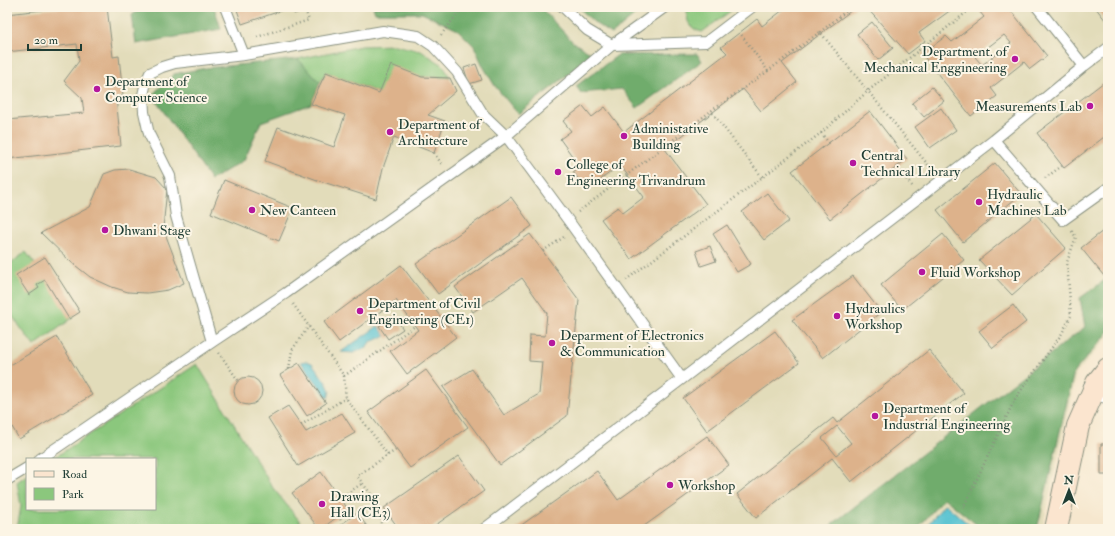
<svg xmlns="http://www.w3.org/2000/svg" width="1115" height="536" font-family="'IM FELL Double Pica',serif">
<style>
.built{fill:#e2dcba;fill-rule:evenodd}
.green{fill:#8bc77d;stroke:#558258}
.forest{fill:#70ac6c;stroke:#487450}
.water{fill:#57c2d1;stroke:#3b8082}
.building{fill:#ddb28b;fill-rule:evenodd}
.lines{fill:none;stroke-linecap:round;stroke-linejoin:round}
.lane-casing{stroke:#8a9281;stroke-width:12}
.street-casing{stroke:#8a9281;stroke-width:23}
.secondary-casing{stroke:#8a9281;stroke-width:24}
.path{stroke:#8a9281;stroke-width:2.5;stroke-dasharray:1 3;stroke-linecap:butt}
.lane{stroke:#fff;stroke-width:10}
.street{stroke:#fff;stroke-width:21}
.secondary{stroke:#fbe5cf;stroke-width:22}
.poi-dot{fill:#b5179e;stroke:#fcf5e5;stroke-width:1.5}
.labels{text-anchor:middle;dominant-baseline:central;stroke-width:4;stroke-linejoin:round;paint-order:stroke}
.poi-label{font-size:14px;fill:#1f3d34;stroke:#fcf5e5;text-anchor:start}
</style>
<rect width="100%" height="100%" fill="#fcf5e5"/>
<filter id="ink" filterUnits="userSpaceOnUse"><feTurbulence type="fractalNoise" baseFrequency=".025" numOctaves="2"/><feDisplacementMap in="SourceGraphic" scale="8" xChannelSelector="R" yChannelSelector="G"/><feConvolveMatrix kernelMatrix="1 2 1 2 8 2 1 2 1" color-interpolation-filters="sRGB"/></filter>
<filter id="wash" filterUnits="userSpaceOnUse"><feTurbulence type="fractalNoise" baseFrequency=".012" numOctaves="4" result="noise"/><feDisplacementMap in="SourceGraphic" scale="16" xChannelSelector="R" yChannelSelector="G"/><feGaussianBlur stdDeviation="0.9" result="paint"/><feColorMatrix in="noise" values="0 0 0 0 0 0 0 0 0 0 0 0 0 0 0 0 0 1.4 0 .05"/><feComposite in="paint" operator="in"/></filter>
<g filter="url(#wash)">
<rect width="100%" height="100%" fill="#f6e7ce"/>
<!-- built -->
<path class="built" d="M7 7H1108V337L1076 374 1042 529H7ZM27 459H155V509H27Z"/>
<!-- green -->
<path class="green" d="M693 7H736L702 32C691 29 686 23 687 11Z
M395 45 421 51 443 65 450 78 422 77 379 93 326 72 320 83 298 59 361 46Z
M26 252 74 317 34 346 7 309V266Z
M197 364 273 488 306 529H17L21 506 17 482 27 475V509H155V459H52Z"/>
<!-- forest -->
<path class="forest" d="M144 7H214L221 29 136 44 132 15Z
M373 7H540L573 42 593 55 518 114 495 86 483 66 474 46 458 30 422 13H375Z
M578 7H645L612 34 596 24Z
M697 54 702 61 637 108 622 89 581 93 576 86 618 55Z
M298 59 320 83 311 104 261 122 244 160 211 180 152 95 174 74 206 68Z
M1108 278V333L1074 372 1037 529H982L944 498 917 529H826L1085 327 1080 298Z"/>
<!-- water -->
<path class="water" d="M378 326 386 336 370 342 366 348 353 353 341 352Z
M306 361 312 363 327 384 330 391 328 398 301 362Z
M945 504 974 529H924Z"/>
<g id="blocks">
<!-- building -->
<path class="building" d="M68 7H107L113 57 119 56 123 96 116 97 121 146 7 159V120L84 113 82 98 64 81 79 61 77 44 7 52V14Z
M236 7H314L294 14 292 7 242 24Z
M787 7H856L782 63 797 82 761 111 743 89 665 149 706 204 631 259 601 219 618 207 623 213 644 197 620 165 587 190 573 172 580 167 560 139 571 131 563 121 583 106 592 117 605 107 624 132 727 53 721 47 757 19 762 26Z
M866 7H955L919 33 925 41 908 54Z
M984 7H1008L1047 56 1030 69 1024 62 991 88 997 96 971 116 922 54 946 36 952 42 984 17 979 11ZM1004 35 1011 43 982 65 975 57Z
M1095 7H1108V19L1106 21Z
M872 22 893 48 878 60 857 34Z
M476 64 482 80 469 84 464 68Z
M391 65 422 77 450 78 456 91 428 115 445 121 434 153 394 137 383 168 376 199 320 181 265 161 278 127 334 147 345 115 311 104 326 72 379 93Z
M1108 79V134L1064 168 1037 133Z
M932 87 944 101 924 117 912 103Z
M941 108 956 130 930 148 915 127Z
M870 111 907 159 830 219 792 171Z
M995 163 1021 194 963 242 937 210Z
M129 169 156 177 167 189 163 228 184 283 168 290 147 293 128 292 112 287 90 277 71 262 41 233 90 207 104 174 115 170Z
M224 180 293 208 279 241 211 213Z
M767 193 789 221 764 240 742 212Z
M511 197 532 226 438 294 416 264Z
M1036 214 1066 248 1012 295 979 260Z
M727 225 751 264 737 272 713 234Z
M1108 227V273L1104 276 1081 248Z
M530 234 579 300 567 416 500 465 443 387 472 369 504 415 539 394 542 362 529 361 530 335 545 336 547 313 522 278 473 312 455 287Z
M943 234 964 260 902 310 881 285Z
M710 246 716 261 701 266 696 251Z
M45 257 80 312 69 319 45 280 37 285 39 288 29 295 16 275Z
M401 265 456 337 407 374 390 351 418 330 396 300 339 342 324 322Z
M853 276 881 312 823 358 792 320Z
M1013 305 1026 322 993 348 979 331Z
M394 316 403 329 388 339 379 326Z
M775 331 799 363 707 431 683 398Z
M57 337 92 395 19 439 7 418V367Z
M929 350 964 393 851 482 832 458 756 518 737 494 833 418 837 423ZM837 426 851 443 836 455 822 438Z
M299 363 326 403 307 416 280 375Z
M426 370 468 427 410 468 368 412Z
M234 391a14 14 0 1 1 28 0a14 14 0 1 1-28 0Z
M288 406 306 432 342 413 355 433 298 466 268 418Z
M707 436 729 465 640 529H516L597 471 618 500Z
M1101 444H1108V475H1101Z
M459 456 484 491 430 529H399L384 508Z
M321 472 348 509 321 529H319L292 493Z
M357 513 369 529H335L343 523Z"/>
</g>
</g>
<g filter="url(#ink)">
<use href="#blocks" fill-opacity="0" stroke="#8a9281" stroke-width="1"/>
<g class="lines">
<defs>
<path id="lane" d="M225 7 244 55
M563 7 587 30 612 45 706 42 752 7
M665 7 612 45 506 136 286 293 212 342 176 216 170 176 149 134 144 112 143 95 146 82 150 73 162 67 175 63 244 55 383 31 418 36 433 46 457 72 483 114 506 136 568 220 682 379
M1084 66 1108 48
M994 140 1063 220 1108 188
M40 459 212 342
M7 480 27 468
M484 529 682 379 994 140 1084 66 1037 7"/>
<path id="street" d="M1094 388 1108 393"/>
<path id="secondary" d="M1056 529 1078 426 1097 383 1108 369"/>
</defs>
<!-- lane casing -->
<use href="#lane" class="lane-casing"/>
<!-- street casing -->
<use href="#street" class="street-casing"/>
<!-- secondary casing -->
<use href="#secondary" class="secondary-casing"/>
<!-- path -->
<path class="path" d="M820 32 851 7
M441 35 459 12 465 7
M257 37 309 20 305 10
M121 80 133 79
M821 133 829 143
M434 153 443 166
M896 167 913 187
M933 171 868 91 973 7
M603 177 610 186
M762 177 711 111 768 71
M1045 178 1062 166
M578 212 711 111
M501 249 504 253
M543 251 564 237
M626 280 821 133 868 91 820 32 768 71 740 33
M293 304 344 376 346 398 388 455 357 476 377 502 382 529
M219 353 238 380
M289 369 292 350 309 326
M344 376 415 326
M301 425 346 398
M388 455 396 450
M340 498 363 483
M963 508 1015 399 1061 335 1071 316 1067 262 1076 237 1071 230
M338 516 343 523"/>
<!-- lane -->
<use href="#lane" class="lane"/>
<!-- street -->
<use href="#street" class="street"/>
<!-- secondary -->
<use href="#secondary" class="secondary"/>
</g>
</g>
<!-- markers -->
<g class="poi-dot">
<circle cx="1015" cy="59" r="4"/>
<circle cx="97" cy="89" r="4"/>
<circle cx="1090" cy="106" r="4"/>
<circle cx="390" cy="132" r="4"/>
<circle cx="624" cy="136" r="4"/>
<circle cx="853" cy="163" r="4"/>
<circle cx="558" cy="172" r="4"/>
<circle cx="979" cy="202" r="4"/>
<circle cx="252" cy="210" r="4"/>
<circle cx="105" cy="230" r="4"/>
<circle cx="922" cy="272" r="4"/>
<circle cx="360" cy="311" r="4"/>
<circle cx="837" cy="316" r="4"/>
<circle cx="552" cy="343" r="4"/>
<circle cx="875" cy="416" r="4"/>
<circle cx="670" cy="485" r="4"/>
<circle cx="322" cy="504" r="4"/>
</g>
<g class="labels">
<!-- poi labels -->
<g class="poi-label">
<text x="1007" y="51" text-anchor="end">Department. of<tspan x="1007" dy="16">Mechanical Enggineering</tspan></text>
<text x="105" y="81">Department of<tspan x="105" dy="16">Computer Science</tspan></text>
<text x="1082" y="106" text-anchor="end">Measurements Lab</text>
<text x="398" y="124">Department of<tspan x="398" dy="16">Architecture</tspan></text>
<text x="632" y="128">Administative<tspan x="632" dy="16">Building</tspan></text>
<text x="861" y="155">Central<tspan x="861" dy="16">Technical Library</tspan></text>
<text x="566" y="164">College of<tspan x="566" dy="16">Engineering Trivandrum</tspan></text>
<text x="987" y="194">Hydraulic<tspan x="987" dy="16">Machines Lab</tspan></text>
<text x="260" y="210">New Canteen</text>
<text x="113" y="230">Dhwani Stage</text>
<text x="930" y="272">Fluid Workshop</text>
<text x="368" y="303">Department of Civil<tspan x="368" dy="16">Engineering (CE1)</tspan></text>
<text x="845" y="308">Hydraulics<tspan x="845" dy="16">Workshop</tspan></text>
<text x="560" y="335">Deparment of Electronics<tspan x="560" dy="16">&amp; Communication</tspan></text>
<text x="883" y="408">Department of<tspan x="883" dy="16">Industrial Engineering</tspan></text>
<text x="678" y="485">Workshop</text>
<text x="330" y="496">Drawing<tspan x="330" dy="16">Hall (CE3)</tspan></text>
</g>
</g>
<!-- margin -->
<rect width="1115" height="536" fill="none" stroke="#fcf5e5" stroke-width="24"/>
<!-- legend -->
<rect x="26" y="458" width="130" height="52" fill="#fcf5e5" stroke="#a4ab9e"/>
<rect x="34" y="471" width="20" height="6" fill="#fbe5cf" stroke="#a4ab9e"/>
<text x="62" y="478" font-size="12" fill="#1f3d34">Road</text>
<rect x="34" y="488" width="20" height="12" fill="#8bc77d" stroke="#a4ab9e"/>
<text x="62" y="498" font-size="12" fill="#1f3d34">Park</text>
<!-- north arrow -->
<g transform="translate(1069 490)" stroke="#fcf5e5" stroke-width="3" paint-order="stroke">
<path d="M0-3L7 15L0 10L-7 15Z" fill="#1f3d34"/>
<text y="-6" font-size="11" font-weight="bold" text-anchor="middle" fill="#1f3d34">N</text>
</g>
<!-- scale -->
<path d="M28 44v6h53v-6" fill="none" stroke="#1f3d34" stroke-width="2"/>
<text x="34" y="44" font-size="12" fill="#1f3d34" stroke="#fcf5e5" stroke-width="3" paint-order="stroke">20 m</text>
</svg>
